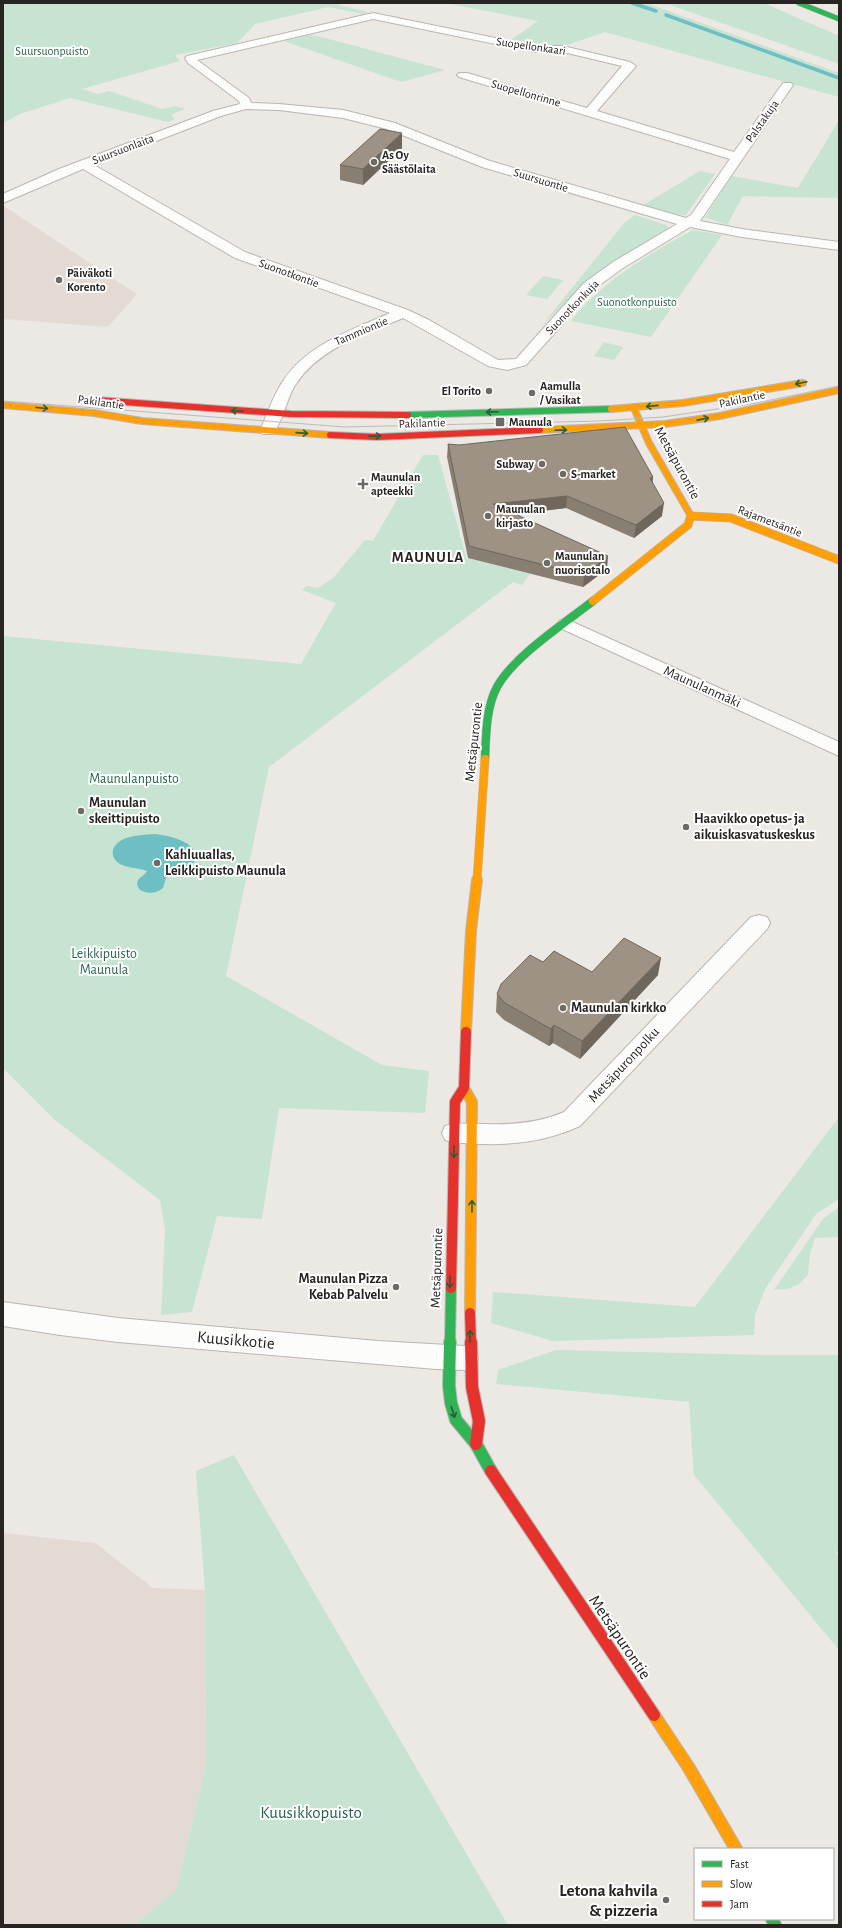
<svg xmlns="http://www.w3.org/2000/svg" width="842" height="1928" font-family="'Alegreya Sans',sans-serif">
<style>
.built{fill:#e4dad4}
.green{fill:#c7e3d2}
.water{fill:#6ebfc3}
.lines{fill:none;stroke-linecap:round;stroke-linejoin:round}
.stream{stroke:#6ebfc3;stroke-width:3.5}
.street-casing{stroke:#b9b6b3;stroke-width:2}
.fast-far4-casing{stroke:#b9b6b3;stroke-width:6}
.fast-far3-casing{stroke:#b9b6b3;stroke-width:8}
.fast-far2-casing{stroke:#b9b6b3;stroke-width:9}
.fast-far1-casing{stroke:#b9b6b3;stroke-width:12}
.fast-casing{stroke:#b9b6b3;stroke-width:14}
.slow-far3-casing{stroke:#b9b6b3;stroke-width:8}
.slow-far2-casing{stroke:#b9b6b3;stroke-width:9}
.slow-far1-casing{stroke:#b9b6b3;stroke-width:12}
.slow-casing{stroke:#b9b6b3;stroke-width:14}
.jam-far2-casing{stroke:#b9b6b3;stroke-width:8}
.jam-far1-casing{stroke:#b9b6b3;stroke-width:12}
.jam-casing{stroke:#b9b6b3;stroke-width:14}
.street{fill:#fcfcfb;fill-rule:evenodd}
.fast-far4{stroke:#30b455;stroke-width:5}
.fast-far3{stroke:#30b455;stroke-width:6}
.fast-far2{stroke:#30b455;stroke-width:8}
.fast-far1{stroke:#30b455;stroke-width:10}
.fast{stroke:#30b455;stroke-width:12}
.slow-far3{stroke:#ff9f0a;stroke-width:6}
.slow-far2{stroke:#ff9f0a;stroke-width:8}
.slow-far1{stroke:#ff9f0a;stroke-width:10}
.slow{stroke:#ff9f0a;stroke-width:12}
.jam-far2{stroke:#e5322d;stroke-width:6}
.jam-far1{stroke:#e5322d;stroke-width:10}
.jam{stroke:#e5322d;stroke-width:12}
.tram{stroke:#bcbbba;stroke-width:1}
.wall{fill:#887e72}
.shaded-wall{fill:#6f665c}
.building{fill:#9e9284;stroke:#6f665c}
.oneway{stroke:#2b5e36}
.poi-dot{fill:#6c6966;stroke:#fff;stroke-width:1.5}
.labels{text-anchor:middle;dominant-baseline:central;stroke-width:4;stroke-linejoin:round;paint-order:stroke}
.far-street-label{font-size:12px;fill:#272422;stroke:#fff}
.far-park-label{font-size:12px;fill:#266549;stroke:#fff}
.far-poi-label{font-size:12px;font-weight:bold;fill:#272422;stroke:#fff;text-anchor:start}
.street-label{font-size:14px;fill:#272422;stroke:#fff}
.park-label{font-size:14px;fill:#266549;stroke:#fff}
.poi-label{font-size:14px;font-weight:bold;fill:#272422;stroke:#fff;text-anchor:start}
.far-district-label{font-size:15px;font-weight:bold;letter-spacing:1px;fill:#272422;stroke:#fff}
.near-street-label{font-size:17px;fill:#272422;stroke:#fff}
.near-park-label{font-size:17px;fill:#266549;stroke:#fff}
.near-poi-label{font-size:17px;font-weight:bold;fill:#272422;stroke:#fff;text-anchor:end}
</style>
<rect width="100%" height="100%" fill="#ece8e4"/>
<!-- built -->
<path class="built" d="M4 206 93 265 137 294 108 327 3 319Z
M3 1533 95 1543 153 1588 205 1590 206 1765 169 1925H3Z"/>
<!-- green -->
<path class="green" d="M3 3H346L338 5 368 12 363 14 328 7 255 24 237 43 175 55 180 61 82 89 98 94 109 91 162 109 175 106 185 109 171 115 175 119 168 122 70 98 20 114 3 123Z
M445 3H764L839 36V64L670 5 649 4 839 73V97L605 32 564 46 532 45 511 40 538 21Z
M311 35 329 39 445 70 401 82 284 41Z
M839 120V198L743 196 727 225 705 217 732 176 798 188Z
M700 171 715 174 686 215 673 214 643 205Z
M635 215 666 225 669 228 597 273 543 324 625 222Z
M693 230 722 235 651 337 571 321C602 281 649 254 693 230Z
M543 276 563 280 547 299 526 295Z
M604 342 623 347 614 360 594 356Z
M423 455H438L467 560 468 558 530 574 522 585 513 582 269 767 226 976 382 1065 429 1071 425 1113 279 1108 262 1219 217 1216 192 1312 161 1315 165 1230 160 1200 55 1120 3 1068V636L301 664 336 603 302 590 307 586 318 588 333 578 365 540 373 541Z
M839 1117V1199L816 1214 765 1289 755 1315 754 1335 553 1341 491 1323 493 1292 695 1307Z
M839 1207V1237L815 1238 810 1254 808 1275 799 1284 788 1289 774 1290 823 1219Z
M556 1350 765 1355H839V1550L836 1553 839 1555V1650L694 1475 689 1402 496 1384 498 1370Z
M234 1455 508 1925H135L177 1889 206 1765 205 1590 196 1471Z"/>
<!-- water -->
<path class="water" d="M155 834C169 836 194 840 196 857 192 873 179 870 167 875L163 888C155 894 148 894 140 890 132 879 143 878 147 871 137 867 126 869 117 862 114 859 112 855 113 850 118 835 142 835 155 834Z"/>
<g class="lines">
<!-- stream -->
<path class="stream" d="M632 3 656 11
M666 15 839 78"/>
<defs>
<path id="street" d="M373 13 535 46H563L630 62 636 66 597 111 734 152 783 83H791L793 85 700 221 742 229 839 242V250L742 237 690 227 623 268 594 289 526 365 507 370 488 366 403 318C366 334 319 348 296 384 286 399 284 419 273 434H263L260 431C267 414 273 396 283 381 307 344 352 330 390 313L235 258 83 169 3 203V194L59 169 213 111 240 104 239 101 188 63 185 58 187 56ZM373 19 535 52H563L622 66 587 108 467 73H459L457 75 459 77 730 159 691 215 686 218 490 161 395 123 343 110 279 104 251 103 249 98 197 60ZM246 109 279 110 343 118 387 129 482 167 677 224 613 262 584 283 516 359 498 360 429 320 408 310 245 252 94 165 221 116Z
M566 619 839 742V756L560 628 557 624 560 620Z
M759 915 767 917 770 923 767 929 580 1126C547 1141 515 1145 479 1144 467 1143 456 1144 445 1140L442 1133 445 1126C458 1122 472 1124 485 1124 512 1125 539 1123 564 1112L751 917Z
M3 1302 118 1318 378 1341 465 1346 474 1349 478 1358 474 1367 465 1370 436 1369 118 1342 60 1335 3 1326Z"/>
<path id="fast-far4" d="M799 3 839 19"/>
<path id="fast-far3" d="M408 415 611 409"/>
<path id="fast-far2" d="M485 759C486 736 486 707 497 687 514 656 565 623 593 601"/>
<path id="fast-far1" d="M450 1343 451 1288"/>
<path id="fast" d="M450 1342 449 1386 451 1403 456 1420 476 1444 491 1471
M772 1919 775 1925"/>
<path id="slow-far3" d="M3 405 94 413 142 421 330 435
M634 408 649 443 691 516
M611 409 683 403 803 383
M540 430 665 424 720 416 839 390
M691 516H695"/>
<path id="slow-far2" d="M691 516 731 518 839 560
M593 601 688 525 691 515
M477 881 485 759"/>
<path id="slow-far1" d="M466 1032 471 931 477 880
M464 1088 472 1102 470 1313"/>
<path id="slow" d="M654 1715 689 1768 736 1849"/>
<path id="jam-far2" d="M96 400 291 414 408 415
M330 435 377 437 540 430"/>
<path id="jam-far1" d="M451 1288 455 1102 464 1088 466 1032
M470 1313 471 1343"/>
<path id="jam" d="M471 1342 472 1387 479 1421 476 1444
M491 1471 654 1715"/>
</defs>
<!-- street casing -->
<use href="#street" class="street-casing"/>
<!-- fast-far4 casing -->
<use href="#fast-far4" class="fast-far4-casing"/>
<!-- fast-far3 casing -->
<use href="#fast-far3" class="fast-far3-casing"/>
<!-- fast-far2 casing -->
<use href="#fast-far2" class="fast-far2-casing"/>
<!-- fast-far1 casing -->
<use href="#fast-far1" class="fast-far1-casing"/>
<!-- fast casing -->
<use href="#fast" class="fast-casing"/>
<!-- slow-far3 casing -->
<use href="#slow-far3" class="slow-far3-casing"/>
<!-- slow-far2 casing -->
<use href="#slow-far2" class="slow-far2-casing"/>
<!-- slow-far1 casing -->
<use href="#slow-far1" class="slow-far1-casing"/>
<!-- slow casing -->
<use href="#slow" class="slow-casing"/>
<!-- jam-far2 casing -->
<use href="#jam-far2" class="jam-far2-casing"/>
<!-- jam-far1 casing -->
<use href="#jam-far1" class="jam-far1-casing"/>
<!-- jam casing -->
<use href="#jam" class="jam-casing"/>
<!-- street -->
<use href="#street" class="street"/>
<!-- fast-far4 -->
<use href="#fast-far4" class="fast-far4"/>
<!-- fast-far3 -->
<use href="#fast-far3" class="fast-far3"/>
<!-- fast-far2 -->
<use href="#fast-far2" class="fast-far2"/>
<!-- fast-far1 -->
<use href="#fast-far1" class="fast-far1"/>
<!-- fast -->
<use href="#fast" class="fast"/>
<!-- slow-far3 -->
<use href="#slow-far3" class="slow-far3"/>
<!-- slow-far2 -->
<use href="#slow-far2" class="slow-far2"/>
<!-- slow-far1 -->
<use href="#slow-far1" class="slow-far1"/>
<!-- slow -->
<use href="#slow" class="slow"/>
<!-- jam-far2 -->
<use href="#jam-far2" class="jam-far2"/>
<!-- jam-far1 -->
<use href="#jam-far1" class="jam-far1"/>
<!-- jam -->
<use href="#jam" class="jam"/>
<!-- tram -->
<path class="tram" d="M3 401 345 427 599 421 663 417 751 404 839 386"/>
</g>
<!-- wall -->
<path class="wall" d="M402 148 363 185 340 180V165Z
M448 444 653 477 652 483 662 516 634 538 566 508 515 514 607 569 583 587 468 558 447 457Z
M543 962 592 972 658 975 580 1059 553 1043 549 1046 504 1020 496 1012 497 994Z"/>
<!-- shaded-wall -->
<path class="shaded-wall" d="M402 133V148L363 185V169Z
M653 477 652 490 650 478Z
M567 496 566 508 493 517V504Z
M664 503 662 516 634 538 636 525Z
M608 556 607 569 583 587 584 575Z
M661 958 658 975 580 1059 582 1041Z
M554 1025 553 1043 549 1046 551 1029Z"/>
<!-- building -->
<path class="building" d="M380 129 402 133 363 169 340 165Z
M625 427 653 477 650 478 664 503 636 525 567 496 493 504 608 556 584 575 469 546 448 444 459 445Z
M624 938 661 958 582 1041 554 1025 551 1029 505 1003 497 994 501 984 530 955 543 962 554 951 592 972Z"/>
<!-- one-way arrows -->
<defs><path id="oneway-shaft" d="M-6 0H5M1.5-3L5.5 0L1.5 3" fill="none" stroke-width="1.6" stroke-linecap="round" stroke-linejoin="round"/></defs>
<g class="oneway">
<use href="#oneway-shaft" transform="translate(801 383) rotate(168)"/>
<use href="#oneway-shaft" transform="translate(652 406) rotate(174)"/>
<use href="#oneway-shaft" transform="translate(42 408) rotate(5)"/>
<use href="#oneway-shaft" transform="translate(237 411) rotate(-176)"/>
<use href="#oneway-shaft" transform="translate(492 412) rotate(178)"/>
<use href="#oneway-shaft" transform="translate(703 419) rotate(-11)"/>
<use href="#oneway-shaft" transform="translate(561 430) rotate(-2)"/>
<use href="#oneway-shaft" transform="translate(302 433) rotate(4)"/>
<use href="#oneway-shaft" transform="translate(375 436) rotate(-1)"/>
<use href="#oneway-shaft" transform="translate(454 1152) rotate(92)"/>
<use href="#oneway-shaft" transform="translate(472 1206) rotate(-90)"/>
<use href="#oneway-shaft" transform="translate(450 1282) rotate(91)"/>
<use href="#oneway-shaft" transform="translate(470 1336) rotate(-89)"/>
<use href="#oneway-shaft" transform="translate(453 1412) rotate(73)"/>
</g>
<!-- markers -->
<g class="poi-dot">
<circle cx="374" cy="162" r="4"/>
<circle cx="59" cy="280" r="4"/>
<circle cx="489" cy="391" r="4"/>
<circle cx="532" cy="393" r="4"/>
<rect x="495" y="417" width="10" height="10" rx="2"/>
<circle cx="542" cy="464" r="4"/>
<circle cx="563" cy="474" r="4"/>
<path d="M361 478h4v4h4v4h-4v4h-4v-4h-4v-4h4z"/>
<circle cx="488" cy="516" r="4"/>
<circle cx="547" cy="563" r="4"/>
<circle cx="81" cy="811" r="4"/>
<circle cx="686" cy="827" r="4"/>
<circle cx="157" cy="863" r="4"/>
<circle cx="563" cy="1008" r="4"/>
<circle cx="396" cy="1287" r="4"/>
<circle cx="666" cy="1900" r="4"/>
</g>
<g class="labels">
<!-- far-street labels -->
<g class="far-street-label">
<text transform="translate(531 46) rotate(8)">Suopellonkaari</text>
<text transform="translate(526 93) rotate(16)">Suopellonrinne</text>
<text transform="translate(762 121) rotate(-55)">Palstakuja</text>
<text transform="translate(123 149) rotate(-21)">Suursuonlaita</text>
<text transform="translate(541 180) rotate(17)">Suursuontie</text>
<text transform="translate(289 273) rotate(20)">Suonotkontie</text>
<text transform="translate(572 307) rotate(-46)">Suonotkonkuja</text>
<text transform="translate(361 331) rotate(-23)">Tammiontie</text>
<text transform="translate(742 399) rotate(-12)">Pakilantie</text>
<text transform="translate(101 402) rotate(8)">Pakilantie</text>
<text transform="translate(422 423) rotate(-2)">Pakilantie</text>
<text transform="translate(770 521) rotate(21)">Rajametsäntie</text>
</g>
<!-- far-park labels -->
<g class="far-park-label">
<text x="52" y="51">Suursuonpuisto</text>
<text x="637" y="302">Suonotkonpuisto</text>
</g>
<!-- far-poi labels -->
<g class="far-poi-label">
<text x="382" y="155">As Oy<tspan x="382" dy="14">Säästölaita</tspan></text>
<text x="67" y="273">Päiväkoti<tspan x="67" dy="14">Korento</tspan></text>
<text x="540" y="386">Aamulla<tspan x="540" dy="14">/ Vasikat</tspan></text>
<text x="481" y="391" text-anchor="end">El Torito</text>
<text x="509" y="422">Maunula</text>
<text x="534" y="464" text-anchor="end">Subway</text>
<text x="571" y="474">S-market</text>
<text x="371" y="477">Maunulan<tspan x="371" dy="14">apteekki</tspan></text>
<text x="496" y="509">Maunulan<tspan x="496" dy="14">kirjasto</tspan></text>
<text x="555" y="556">Maunulan<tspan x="555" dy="14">nuorisotalo</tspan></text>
</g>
<!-- street labels -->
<g class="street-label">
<text transform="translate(677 463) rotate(61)">Metsäpurontie</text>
<text transform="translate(702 687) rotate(24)">Maunulanmäki</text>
<text transform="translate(474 742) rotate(-84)">Metsäpurontie</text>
<text transform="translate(624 1065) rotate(-47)">Metsäpuronpolku</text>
<text transform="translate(437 1268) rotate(-88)">Metsäpurontie</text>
</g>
<!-- park labels -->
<g class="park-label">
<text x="134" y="779">Maunulanpuisto</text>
<text x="104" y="954">Leikkipuisto<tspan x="104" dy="16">Maunula</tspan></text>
</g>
<!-- poi labels -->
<g class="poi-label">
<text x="89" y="803">Maunulan<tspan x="89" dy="16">skeittipuisto</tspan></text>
<text x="694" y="819">Haavikko opetus- ja<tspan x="694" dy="16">aikuiskasvatuskeskus</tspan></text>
<text x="165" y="855">Kahluuallas,<tspan x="165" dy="16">Leikkipuisto Maunula</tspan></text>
<text x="571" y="1008">Maunulan kirkko</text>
<text x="388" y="1279" text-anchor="end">Maunulan Pizza<tspan x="388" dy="16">Kebab Palvelu</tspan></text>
</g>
<!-- far-district labels -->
<g class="far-district-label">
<text x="428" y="557">MAUNULA</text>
</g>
<!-- near-street labels -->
<g class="near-street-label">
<text transform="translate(236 1340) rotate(5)">Kuusikkotie</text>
<text transform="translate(620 1637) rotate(56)">Metsäpurontie</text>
</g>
<!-- near-park labels -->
<g class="near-park-label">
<text x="311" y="1812">Kuusikkopuisto</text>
</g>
<!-- near-poi labels -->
<g class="near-poi-label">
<text x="658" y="1890">Letona kahvila<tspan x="658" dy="20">&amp; pizzeria</tspan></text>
</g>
</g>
<!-- border -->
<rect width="842" height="1928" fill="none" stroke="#272422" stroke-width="8"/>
<!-- legend -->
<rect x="694" y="1848" width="140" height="72" fill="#ffffff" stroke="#a9a7a7"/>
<rect x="702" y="1861" width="20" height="6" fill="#30b455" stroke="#a9a7a7"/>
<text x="730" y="1868" font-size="12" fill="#272422">Fast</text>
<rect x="702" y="1881" width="20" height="6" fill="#ff9f0a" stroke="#a9a7a7"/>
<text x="730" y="1888" font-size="12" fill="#272422">Slow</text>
<rect x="702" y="1901" width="20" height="6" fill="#e5322d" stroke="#a9a7a7"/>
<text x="730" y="1908" font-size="12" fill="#272422">Jam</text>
</svg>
